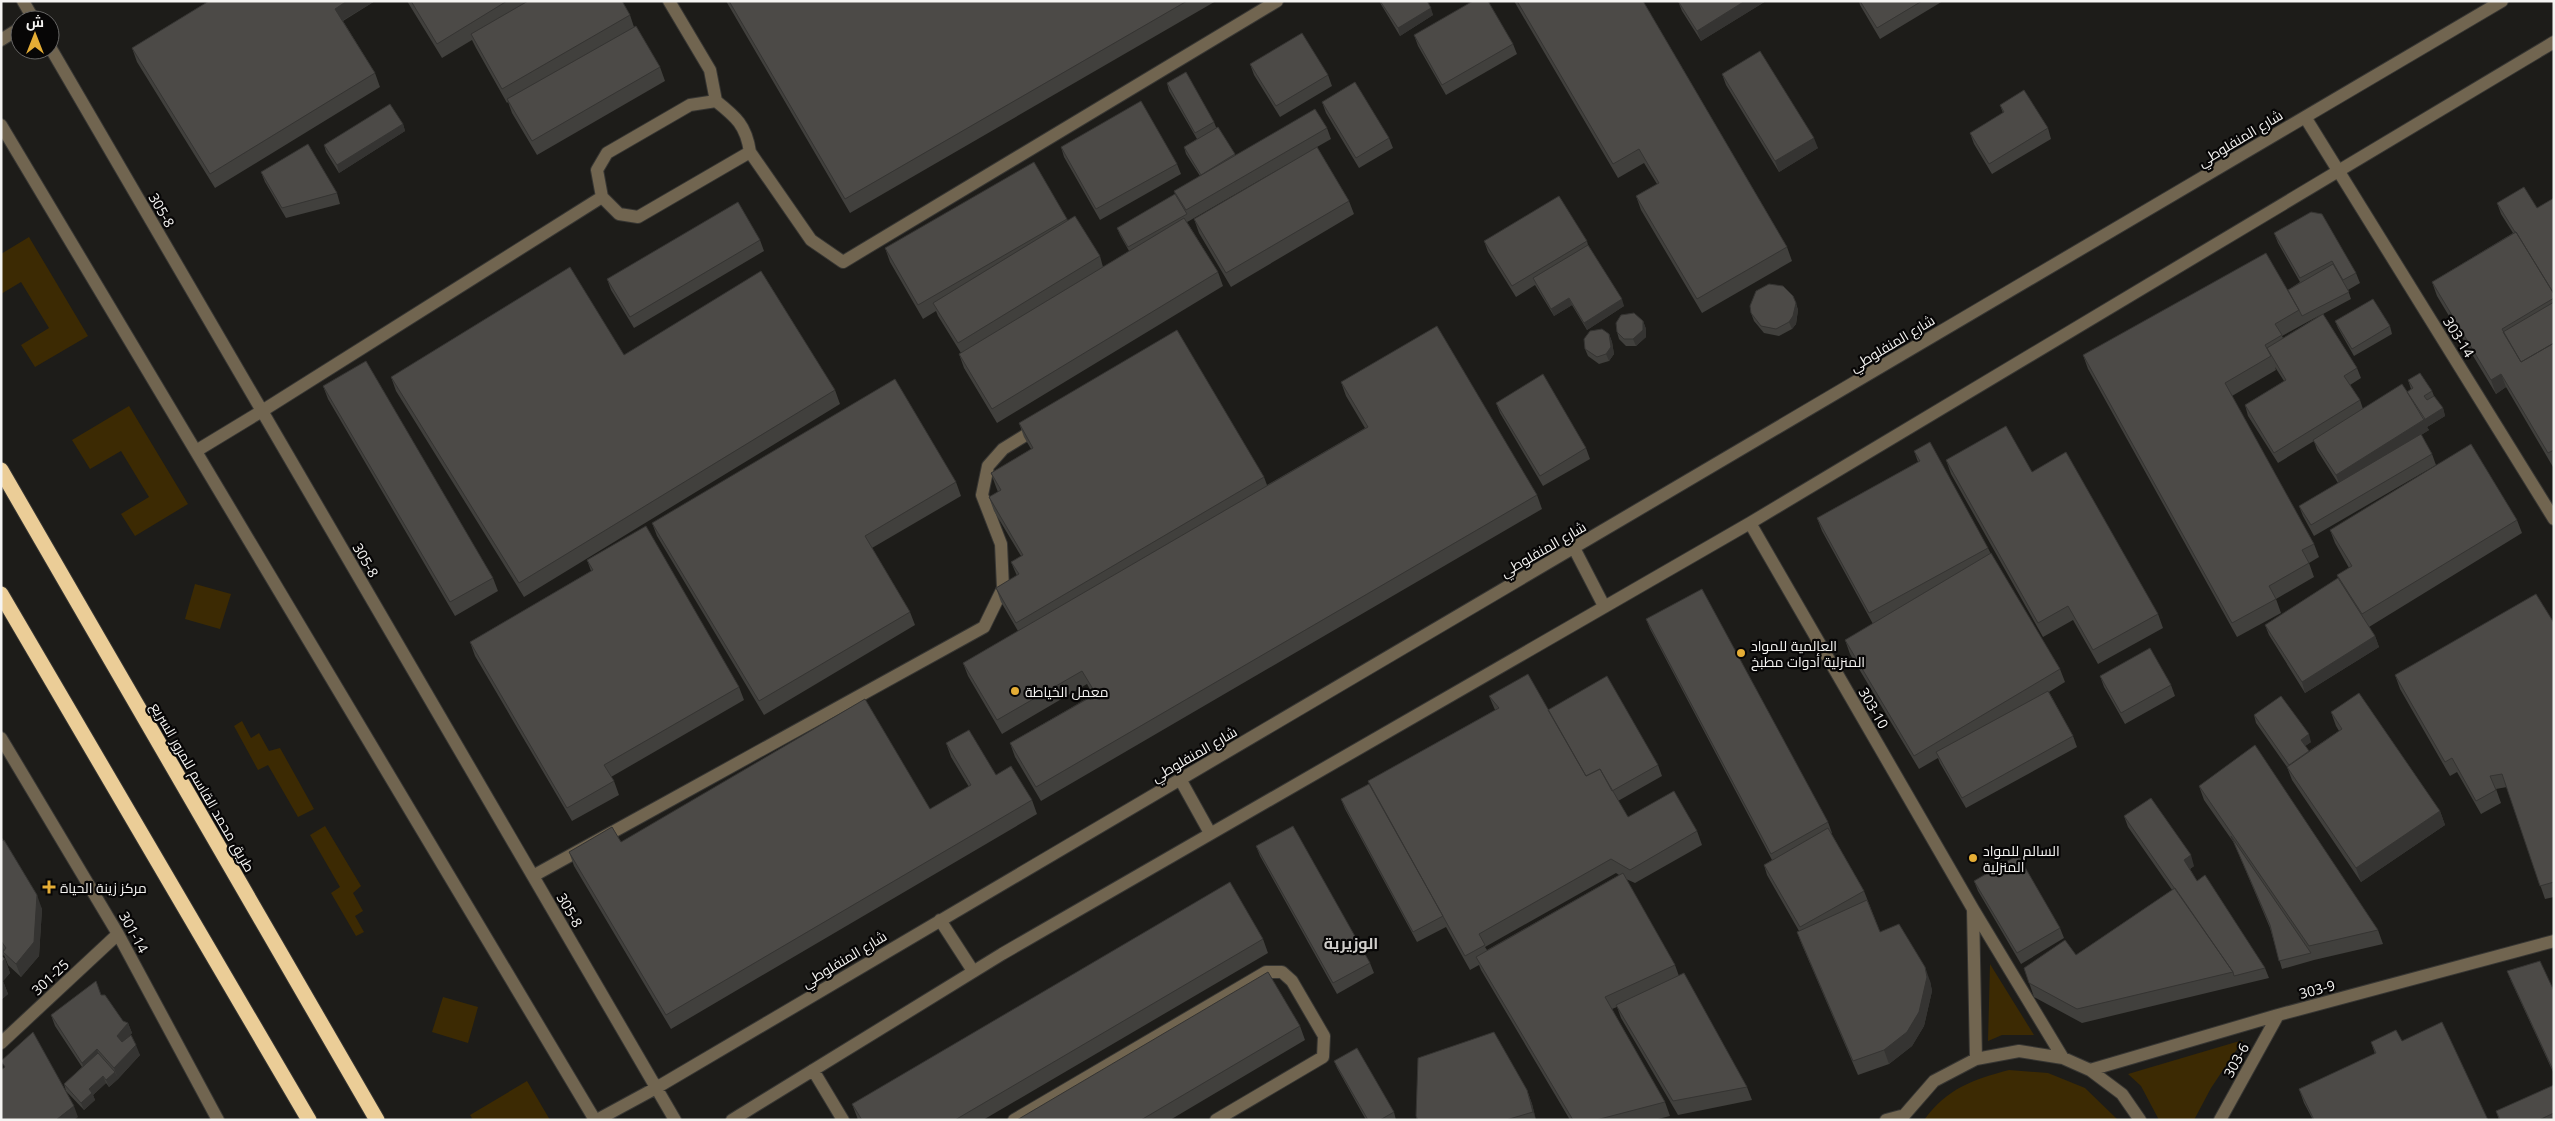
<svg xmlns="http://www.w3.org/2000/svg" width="2555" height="1121" font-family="'Open Sans',Cairo,sans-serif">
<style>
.green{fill:#3c2a03}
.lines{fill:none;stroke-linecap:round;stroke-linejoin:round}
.minor-casing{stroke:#373633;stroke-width:14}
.highway-casing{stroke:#373633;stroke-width:17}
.minor{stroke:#716550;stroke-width:12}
.highway{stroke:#ebcd97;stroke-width:15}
.wall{fill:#41403d;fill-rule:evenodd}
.shaded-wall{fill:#353432}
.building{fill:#4c4a47;stroke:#353432}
.poi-dot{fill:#e5ad35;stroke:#070606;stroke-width:2}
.labels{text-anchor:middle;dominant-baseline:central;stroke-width:4.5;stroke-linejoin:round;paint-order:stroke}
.street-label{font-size:14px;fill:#f5f4f2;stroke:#070606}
.poi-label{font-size:14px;fill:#f5f4f2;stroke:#070606;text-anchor:start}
.quarter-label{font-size:16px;font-weight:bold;fill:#d0cecb;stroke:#070606}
</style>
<rect width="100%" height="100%" fill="#1d1c19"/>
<!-- green -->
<path class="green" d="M29 237 88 336 35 367 21 345 49 328 21 282 1 294V254Z
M129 406 188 504 135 536 121 514 149 497 121 451 90 469 72 440Z
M195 584 231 594 220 629 185 619Z
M242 721 251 738 259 733 269 751 280 748 314 809 298 817 268 765 258 770 234 726Z
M325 826 361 886 353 893 363 911 355 916 364 932 356 936 331 893 340 887 310 835Z
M1990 964 2034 1035H2002L1988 1041Z
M443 997 478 1007 468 1043 432 1032Z
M2243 1040 2211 1088 2194 1120H2159L2141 1086 2128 1074Z
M2009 1070 2048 1073 2085 1088 2118 1120H1924C1948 1088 1972 1080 2009 1070Z
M527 1081 550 1120H473L470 1115Z"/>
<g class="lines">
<defs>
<path id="minor" d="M23 1 34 20
M669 1 710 70 716 101
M1 40 20 28
M50 47 675 1120
M716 101C736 117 746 125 750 152L638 217 619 214 602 197 597 170 607 153 690 105Z
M2305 117 2554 519
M1 125 595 1120
M750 152 811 240 843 262 1277 1
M196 451 262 411 602 197
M1750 523 1973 909 2063 1058
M1574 548 1604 606
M1 738 118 934 218 1120
M1180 779 1210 833
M533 876 984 627 1003 588 1001 544 982 495 988 466 1003 449 1037 428
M1973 909 1976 1059
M940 920 973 971
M1 1043 118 934
M813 1070 843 1120
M2090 1070 2278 1015 2554 941
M597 1120 656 1088 2502 1
M732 1120 1002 954 1750 523 2554 42
M1014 1120 1266 972H1282L1292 981 1324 1036 1323 1057 1216 1120
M1886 1120 1901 1116
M1900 1120 1934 1081 1976 1059 2019 1051 2063 1058 2090 1070 2122 1094 2140 1120
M2220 1120 2278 1015"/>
<path id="highway" d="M1 470 377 1120
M1 594 309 1120"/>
</defs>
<!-- minor casing -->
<use href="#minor" class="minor-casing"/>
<!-- highway casing -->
<use href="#highway" class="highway-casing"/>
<!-- minor -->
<use href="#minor" class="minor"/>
<!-- highway -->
<use href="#highway" class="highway"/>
</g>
<!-- wall -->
<path class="wall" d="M209 1H375L343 21 375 73 380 87 215 188 137 62 132 48Z
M407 1H622L630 15 634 27 660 67 665 81 537 155 512 113 508 102 507 103 476 48 472 40 442 58Z
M726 1H1216L850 213Z
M1379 1H1427L1433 15 1400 36Z
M1514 1H1643L1787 247 1792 261 1702 313 1641 210 1636 196 1657 184 1644 163 1618 178Z
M1678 1H1766L1701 41 1682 11Z
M1859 1H1943L1880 39 1860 5Z
M1414 35 1513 44 1517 54 1446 95 1418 46Z
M1250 64 1328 75 1332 86 1280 117 1254 75Z
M1722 74 1818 148 1779 172 1726 85Z
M1167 83 1214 122 1216 127 1235 155 1327 128 1331 139 1317 147 1349 201 1354 214 1231 287 1199 233 1194 219 1293 161 1189 221 1187 222 1218 272 1223 286 997 423 964 368 959 354 961 353 938 316 936 311 923 319 890 262 885 248 1067 219 1100 256 1103 267 1129 251 1120 235 1117 228 1175 194 1174 191 1200 176 1186 154 1184 147 1197 139 1169 91Z
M1322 102 1389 138 1393 148 1359 168 1326 113Z
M2000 105 2048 128 2051 139 1992 174 1974 144 1970 133 2003 113Z
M403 124 405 131 339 173 326 152 324 145Z
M1061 147 1177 164 1181 174 1100 220 1064 157Z
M261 172 337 193 340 204 286 218 265 182Z
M2554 198V466L2553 467 2506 387 2496 394 2437 296 2432 282 2513 233 2501 214 2497 203 2537 208Z
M2274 233 2356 273 2360 283 2348 290 2351 299 2323 314 2357 368 2361 378 2350 385 2360 400 2363 409 2407 392 2411 389 2408 380 2432 391 2434 396 2443 408 2445 416 2427 427 2429 430 2421 435 2432 454 2436 465 2314 536 2303 516 2299 506 2338 483 2317 450 2314 441 2278 463 2248 416 2245 405 2284 381 2275 367 2276 370 2232 396 2314 544 2319 557 2309 563 2314 577 2276 599 2281 613 2237 637 2088 369 2083 355 2288 290 2300 282 2278 243ZM2322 314 2283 338 2282 336Z
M760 240 764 251 634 328 611 290 607 279Z
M1484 241H1587L1588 245 1624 306 1587 330 1572 305 1554 316 1535 285 1516 297 1488 252Z
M1796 303 1798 310 1796 324 1792 329 1779 336 1764 333 1754 321 1751 313Z
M1643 321 1646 329V337L1636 346H1626L1619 339 1617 332Z
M2335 321 2390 326 2392 334 2354 356 2338 328Z
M1609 334 1612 342 1614 354 1609 361 1599 364 1588 356 1585 349Z
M624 355 835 390 840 404 524 597 396 391 391 377Z
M1341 382 1537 495 1542 509 1041 801 1015 757 1010 743 1093 695 1087 684 1002 734 968 676 963 663 1018 631 1001 602 996 588 1017 576 1011 562 1021 556 994 511 989 497 998 492 996 487 991 473 1031 449 1024 437 1019 423 1264 477 1267 485 1365 428 1346 396Z
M323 386 493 578 498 591 455 616 328 399Z
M1496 403 1586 448 1590 459 1543 486 1500 413Z
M1914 451 1988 548 1991 554 2060 669 2065 682 2049 692 2073 736 2077 747 1966 808 1940 763 1938 758 1919 769 1850 654 1845 640 1873 624 1822 531 1817 518 1918 462Z
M1946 460 2032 472 2158 614 2163 628 2098 664 2073 620 2043 637 1951 474Z
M956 482 961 496 872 548 910 612 915 625 764 715 657 536 652 523Z
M2517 520 2522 533 2369 627 2375 636 2379 647 2305 693 2269 635 2265 625 2338 578 2337 575 2349 568 2335 543 2330 530Z
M587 560 739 687 744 700 611 777 614 781 619 795 572 821 475 656 470 642 591 571Z
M1646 619 1828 822 1832 833H1831L1864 891 1880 932 1930 981 1932 991 1924 1026 1912 1046 1889 1064 1858 1075 1802 945 1797 932 1799 931 1767 875 1764 865 1772 860 1650 629Z
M2554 623V897L2545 899 2507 787 2496 789 2501 803 2481 814 2457 772 2450 776 2400 689 2395 675Z
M2100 676 2171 685 2175 696 2125 724 2104 687Z
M1489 696 1548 710 1658 765 1662 776 1618 801 1628 817 1697 831 1702 845 1635 883 1626 879 1675 965 1679 976 1747 1087 1752 1100 1678 1115 1621 1018 1617 1007 1612 1009 1665 1102 1670 1116 1654 1120H1570L1481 970 1479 965 1470 970 1446 927 1417 942 1345 809 1341 799 1369 784 1368 781 1495 710ZM1616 873 1619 875 1487 950 1485 947Z
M2331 712 2440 811 2445 825 2361 882 2292 780 2287 767 2256 723 2254 715 2311 742 2305 746 2309 751 2339 731 2336 726Z
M946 743 996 775 1032 800 1037 814 671 1029 574 866 569 852 621 842 930 809 969 787 951 757Z
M2199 786 2378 930 2383 944 2314 960 2282 969 2270 928 2234 843 2204 800Z
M2124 816 2194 866 2190 869 2197 881 2265 968 2269 978 2082 1023 2034 997 2024 968 2076 955 2172 890 2128 827Z
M1 836 42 909 39 956 21 977 8 965 4 955 2 956 5 959 10 973 3 981 8 994 1 1000Z
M1256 846 1370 963 1374 973 1337 994 1260 856Z
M1974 881 2060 928 2064 938 2021 964 1978 891Z
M1263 939 1268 953 983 1120H858L857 1117 852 1104Z
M2507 971 2554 991V1074L2511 981Z
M101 995 123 1021 128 1023 132 1033 128 1037 140 1055 118 1079 109 1087 106 1083 93 1095 95 1100 84 1110 66 1091 64 1084 82 1067 55 1026 51 1015Z
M1300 1026 1305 1040 1170 1120H1017Z
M2402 1041 2488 1120H2313L2304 1103 2299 1089 2375 1054 2371 1042Z
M1334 1061 1394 1112 1396 1120H1366L1337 1068Z
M2554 1085V1120H2499L2496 1111Z
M1527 1090 1532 1104 1536 1120H1417L1416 1116Z"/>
<!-- shaded-wall -->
<path class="shaded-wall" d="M347 1H375L340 22 335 9Z
M1745 1H1766L1701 41 1697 31Z
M1431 8 1433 15 1400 36 1398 28Z
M403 124 405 131 339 173 337 165Z
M1814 138 1818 148 1779 172 1775 161Z
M1793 296 1798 310 1796 324 1792 329 1789 322Z
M1569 298 1572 305 1554 316 1551 309Z
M1622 299 1624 306 1587 330 1584 323Z
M1643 321 1646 329V337L1636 346 1633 339Z
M1609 334 1612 342 1614 354 1609 361 1606 354Z
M2501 374 2506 387 2496 394 2491 380Z
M2443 408 2445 416 2427 427 2429 430 2340 486 2336 475Z
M2375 636 2379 647 2305 693 2302 682Z
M2309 734 2311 742 2304 747 2301 740Z
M2440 811 2445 825 2361 882 2356 868Z
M2191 855 2194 866 2187 871 2184 860Z
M37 895 42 909 39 956 21 977 16 964Z
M1 942 5 953 3 952 4 955 1 957Z
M5 959 10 973 3 981 8 994 1 1000V963Z
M1925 967 1930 981 1932 991 1924 1026 1912 1046 1889 1064 1884 1050Z
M128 1023 132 1033 121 1046 117 1036Z
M136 1045 140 1055 118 1079 114 1068Z
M97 1049 100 1060 85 1073 82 1063Z
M115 1072 118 1079 109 1087 106 1080Z
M103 1076 106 1083 93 1095 95 1100 84 1110 81 1103 89 1089Z
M1527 1090 1532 1104 1536 1120 1533 1112Z
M74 1106 78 1117 74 1120H56Z"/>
<!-- building -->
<path class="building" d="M209 1H347L335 9 375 73 210 174 132 48Z
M411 1H507L437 44Z
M528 1H622L630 15 502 89 471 34Z
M729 1H1187L845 199Z
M1380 1H1427L1431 8 1398 28Z
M1473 1H1488L1513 44 1442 85 1414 35Z
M1517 1H1643L1787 247 1697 299 1636 196 1659 183 1639 149 1613 164Z
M1678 1H1745L1697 31Z
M1860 1H1922L1877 28Z
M636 26 660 67 532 141 507 99Z
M1302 33 1328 75 1276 106 1250 64Z
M1760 51 1814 138 1775 161 1722 74Z
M1186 72 1214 122 1195 133 1167 83Z
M1355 82 1389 138 1356 158 1322 102Z
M2024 90 2048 128 1989 164 1970 133 2004 112 2000 105Z
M1141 101 1177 164 1096 209 1061 147Z
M390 104 403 124 337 165 324 145Z
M1315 109 1327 128 1186 210 1174 191Z
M1218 127 1235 154 1201 175 1184 147Z
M308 144 337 193 282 208 261 172Z
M1317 147 1349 201 1226 273 1194 219Z
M1034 162 1067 219 918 305 885 248Z
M2524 187 2537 208 2554 198V294L2516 232H2515L2497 203Z
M1175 194 1187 214 1128 247 1117 228Z
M1559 196 1587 241 1512 286 1484 241Z
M738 202 760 240 630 317 607 279Z
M2311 212 2322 214 2356 273 2343 280 2332 261 2300 278 2274 233Z
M1075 216 1100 256 958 343 933 303Z
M1184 218 1218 272 992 409 959 354Z
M2516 232 2554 294V298L2502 329 2521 362 2554 343V450L2548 453 2501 374 2491 380 2432 282Z
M1588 245 1622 299 1584 323 1569 298 1551 309 1533 278Z
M2266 253 2299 310 2275 324 2282 335 2265 345 2271 356 2225 383 2314 544 2302 550 2309 563 2269 586 2276 599 2232 623 2083 355Z
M2333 264 2349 292 2302 316 2299 310 2288 290Z
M570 267 624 355 761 271 835 390 519 583 391 377Z
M1769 284 1783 286 1793 296 1796 303 1793 316 1789 322 1776 329 1761 326 1751 313 1750 306 1756 291Z
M2373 299 2390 326 2352 349 2335 321Z
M2554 302V343L2521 362 2503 332Z
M1634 313 1643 321V330L1633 339H1624L1617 332 1616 323 1621 315Z
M2323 314 2357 368 2344 376 2360 400 2274 453 2245 405 2286 380 2267 348Z
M1437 326 1537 495 1036 787 1010 743 1096 694 1082 671 997 720 963 663 1368 427 1341 382Z
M1602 329 1609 334 1611 347 1606 354 1597 357 1585 349 1584 339 1590 331Z
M1177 330 1264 477 1016 623 996 588 1019 574 1011 562 1023 555 989 497 1001 490 991 473 1033 448 1019 423Z
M366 361 493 578 450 602 323 386Z
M2420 373 2432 391 2424 396 2427 400 2434 396 2443 408 2424 420 2407 392 2413 388 2408 380Z
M1543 374 1586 448 1540 476 1496 403Z
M895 379 956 482 865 536 910 612 759 701 652 523Z
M2402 384 2425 419 2336 475 2313 440Z
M2006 426 2032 472 2066 452 2158 614 2093 650 2068 606 2038 623 1946 460Z
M2421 434 2432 454 2311 525 2299 506Z
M1930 442 1988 548 1869 613 1817 518 1920 461 1914 451Z
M2471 444 2517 520 2362 614 2337 575 2352 566 2330 530Z
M646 526 739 687 604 765 614 781 567 808 470 642 593 570 587 560Z
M1991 553 2060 669 1914 756 1845 640Z
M2338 578 2375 636 2302 682 2265 625Z
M1702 589 1828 822 1771 854 1646 619Z
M2536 594 2554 623V882L2540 886 2502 774 2490 776 2496 790 2476 801 2452 758 2445 762 2395 675Z
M2150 648 2171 685 2121 713 2100 676Z
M1528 674 1586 776 1600 769 1628 817 1674 791 1697 831 1630 870 1611 859 1479 934 1485 945 1465 956 1368 781 1499 708 1489 696Z
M1607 676 1658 765 1612 791 1600 769 1586 776 1548 710Z
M2048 691 2073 736 1962 798 1936 752Z
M2359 693 2440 811 2356 868 2287 767 2342 729 2331 712Z
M2281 696 2309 734 2301 740 2309 751 2289 765 2254 715Z
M865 699 930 809 971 785 946 743 969 730 996 775 1011 766 1032 800 666 1015 569 852 612 827 621 842Z
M2255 745 2378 930 2309 946 2199 786Z
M1369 784 1443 916 1413 932 1341 799Z
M2151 798 2191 855 2184 860 2197 881 2205 875 2265 968 2234 976 2233 972 2124 816Z
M1293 826 1370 963 1333 983 1256 846Z
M1828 828 1864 891 1800 927 1764 865Z
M2231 836 2311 953 2279 961 2270 925Z
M4 840 37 895 34 942 16 964 3 952 6 948 1 941V841Z
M2018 855 2060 928 2017 953 1974 881Z
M1623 873 1675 965 1605 997 1665 1102 1596 1120H1573L1476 957Z
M1230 882 1263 939 955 1120H862L852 1104Z
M2175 888 2233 972 2077 1009 2029 983 2024 968 2065 940 2076 955Z
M1867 900 1880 932 1899 924 1925 967 1927 977 1919 1012 1907 1032 1884 1050 1853 1061 1797 932Z
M1 955 5 959 1 963Z
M2540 961 2554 991V1072L2507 971Z
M1268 972 1300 1026 1141 1120H1017Z
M1684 973 1747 1087 1673 1101 1616 1005Z
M96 981 101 995H105L123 1021 128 1023 117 1036 122 1042 131 1035 136 1045 114 1068 97 1049 82 1063 51 1015Z
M2442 1022 2488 1120H2314L2299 1089 2376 1053 2371 1042 2396 1030 2402 1041Z
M33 1032 74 1106 56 1120H1V1070L5 1067 1 1061Z
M1494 1032 1527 1090 1533 1112 1506 1120H1418L1416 1116 1418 1058Z
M1357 1048 1394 1112 1380 1120H1368L1334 1061Z
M98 1053 115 1072 106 1080 103 1076 89 1089 92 1093 81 1103 64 1084Z
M2554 1085V1113L2539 1120H2500L2496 1111Z"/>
<!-- markers -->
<g class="poi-dot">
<circle cx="1741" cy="653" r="5"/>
<circle cx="1015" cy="691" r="5"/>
<circle cx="1973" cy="858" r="5"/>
<path d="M46.5 879.5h5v5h5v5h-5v5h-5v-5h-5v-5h5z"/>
</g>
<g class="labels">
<!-- street labels -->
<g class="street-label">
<text transform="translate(2240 138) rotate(-31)">شارع المنفلوطي</text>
<text transform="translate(162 210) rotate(60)">305-8</text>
<text transform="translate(2459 337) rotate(58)">303-14</text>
<text transform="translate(1892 343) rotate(-31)">شارع المنفلوطي</text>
<text transform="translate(1543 549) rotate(-30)">شارع المنفلوطي</text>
<text transform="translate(366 560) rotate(60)">305-8</text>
<text transform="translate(1874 708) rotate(60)">303-10</text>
<text transform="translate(1194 754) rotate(-30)">شارع المنفلوطي</text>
<text transform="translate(203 787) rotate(60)">طريق محمد القاسم للمرور السريع</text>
<text transform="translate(570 910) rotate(60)">305-8</text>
<text transform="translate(134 932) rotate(61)">301-14</text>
<text transform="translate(844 959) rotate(-31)">شارع المنفلوطي</text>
<text transform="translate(50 977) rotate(-43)">301-25</text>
<text transform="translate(2317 989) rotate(-15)">303-9</text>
<text transform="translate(2236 1060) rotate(-61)">303-6</text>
</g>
<!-- poi labels -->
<g class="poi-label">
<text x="1751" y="645">العالمية للمواد<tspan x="1751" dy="16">المنزلية أدوات مطبخ</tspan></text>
<text x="1025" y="691">معمل الخياطة</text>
<text x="1983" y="850">السالم للمواد<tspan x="1983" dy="16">المنزلية</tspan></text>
<text x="60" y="887">مركز زينة الحياة</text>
</g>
<!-- quarter labels -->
<g class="quarter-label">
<text x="1351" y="943">الوزيرية</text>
</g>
</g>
<!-- border -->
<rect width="2555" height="1121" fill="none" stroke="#f5f4f2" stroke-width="5"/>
<!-- north arrow -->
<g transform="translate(35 35)"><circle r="24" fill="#070606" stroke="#666564"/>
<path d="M0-4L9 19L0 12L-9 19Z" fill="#e5ad35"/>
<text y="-8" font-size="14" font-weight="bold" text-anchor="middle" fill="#f5f4f2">ش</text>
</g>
</svg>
